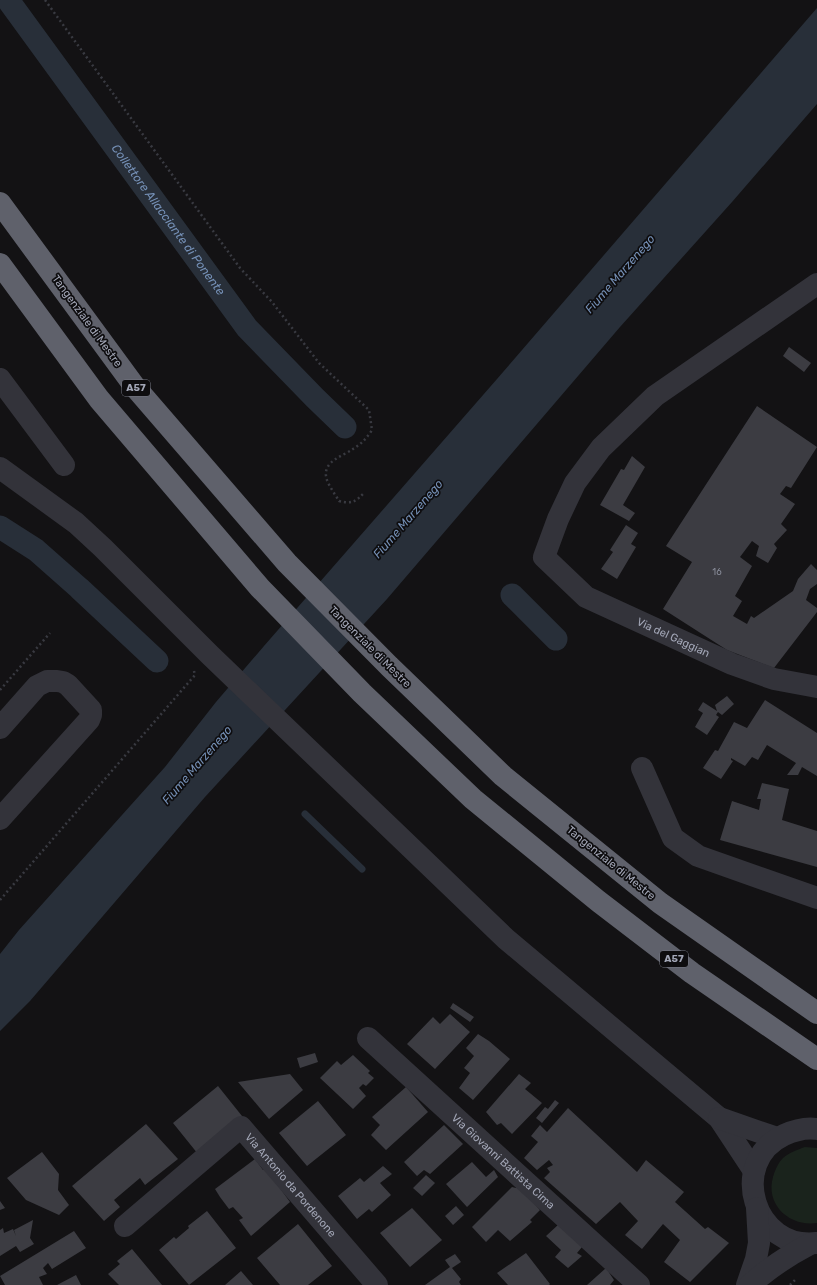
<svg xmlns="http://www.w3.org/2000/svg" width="817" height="1285" font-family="Rubik,sans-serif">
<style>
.green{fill:#1a231c}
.water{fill:#282f39}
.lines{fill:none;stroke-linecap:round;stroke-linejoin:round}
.stream{stroke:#282f39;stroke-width:7}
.canal{stroke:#282f39;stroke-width:23}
.building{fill:#3c3c42}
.path{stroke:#393a41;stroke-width:2.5;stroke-dasharray:2 3;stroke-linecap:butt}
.minor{stroke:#33333a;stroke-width:22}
.highway{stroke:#5f616b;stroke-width:22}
.labels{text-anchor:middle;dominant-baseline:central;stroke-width:3.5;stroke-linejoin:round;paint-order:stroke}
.number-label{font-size:9px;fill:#888c99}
.shield{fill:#0e0d0f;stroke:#767884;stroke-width:1}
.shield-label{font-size:10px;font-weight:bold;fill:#a2a6b6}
.street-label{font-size:11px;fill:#a2a6b6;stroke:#0e0d0f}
.water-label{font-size:12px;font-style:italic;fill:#7590b6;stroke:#0e0d0f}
</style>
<rect width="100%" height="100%" fill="#131214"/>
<!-- green -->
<path class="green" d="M805 1147 817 1148V1223C790 1227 765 1205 773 1177 775 1170 778 1163 783 1158 790 1152 797 1150 805 1147Z"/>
<!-- water -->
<path class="water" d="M817 8V104L732 202 620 327 387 599 205 797 30 1001 0 1031V954L19 930 165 767 216 702 264 646 497 379Z"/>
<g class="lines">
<!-- stream -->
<path class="stream" d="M305 814 362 869"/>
<!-- canal -->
<g class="canal">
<path id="s1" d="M8 0 247 328 315 398 345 427"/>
<path d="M0 527 36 550 79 588 157 661"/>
<path d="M512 595 556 639"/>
</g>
</g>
<!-- building -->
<path class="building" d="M789 347 811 363 804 372 783 356Z
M757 406 817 447 791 488 786 486 780 494 795 504 781 524 787 530 774 544 777 548 768 563 756 556 759 546 752 541 740 557 752 566 735 596 742 601 733 616 747 624 751 616 754 618 793 591 798 579 811 564 817 570V584L810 589 806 600 817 608V612L774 668 727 650 663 609 692 562 666 546Z
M632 456 645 467 623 505 635 513 629 521 600 505 621 469 624 470Z
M626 525 638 533 631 544 636 547 617 579 601 569 613 552 610 550Z
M727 696 734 704 722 715 718 712 716 715 719 717 707 735 695 727 703 713 698 710 703 702 717 711 715 705Z
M765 700 817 733V776L802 767 798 775H787L796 763 767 745 758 760 752 757 745 766 731 758V760L733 761 721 779 703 768 715 750 718 751 734 722 747 728Z
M762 783 789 789 782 820 817 831V867L720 840 732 801 759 810 761 799H757Z
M453 1003 474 1017 470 1022 450 1008Z
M450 1014 470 1032 435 1069 407 1044 433 1017 440 1024Z
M478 1034 489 1041 510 1059 473 1100 459 1088 470 1073 464 1068 474 1056 466 1048Z
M315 1053 318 1062 300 1068 297 1058Z
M353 1055 370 1071 368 1073 374 1078 366 1086 363 1084 359 1088 366 1096 353 1109 320 1078 337 1061 341 1065Z
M290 1074 303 1090 269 1119 238 1082Z
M519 1074 531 1083 525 1089 542 1103 512 1134 501 1123 497 1125 486 1112Z
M218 1086 242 1116 198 1154 173 1123Z
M406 1087 428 1112 386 1150 371 1135 380 1125 372 1117Z
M555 1100 559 1103 542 1123 536 1118 545 1107 548 1109Z
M318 1101 346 1135 307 1166 279 1133Z
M568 1108 637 1172 646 1160 684 1192 675 1202 705 1229 708 1227 729 1243 690 1282 664 1262 680 1240 663 1224 642 1249 625 1235 638 1221 620 1202 596 1224 544 1178 550 1172 547 1168 553 1165 549 1160 537 1170 524 1158 538 1142 531 1136 540 1125 547 1132Z
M146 1124 178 1159 145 1185 140 1178 114 1200 120 1207 104 1221 72 1186Z
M444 1125 463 1144 430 1174 424 1170 417 1176 404 1162Z
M42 1152 59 1174 58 1190 69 1205 59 1215 26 1200 7 1178Z
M255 1159 263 1170 266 1169 290 1202 251 1236 239 1220 243 1218 233 1207 229 1209 220 1197 215 1189Z
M472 1162 486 1177 494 1170 498 1177 467 1207 446 1184Z
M383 1166 392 1174 380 1183 391 1195 372 1212 369 1209 357 1219 338 1196 360 1178 364 1182Z
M426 1175 435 1183 422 1196 413 1188Z
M518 1186 540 1210 530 1220 532 1222 510 1241 498 1230 486 1242 472 1227 512 1187 516 1188Z
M0 1201 5 1208 0 1210Z
M456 1206 464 1215 453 1225 445 1216Z
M412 1208 442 1240 410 1267 380 1233Z
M207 1211 236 1248 189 1285 159 1250 174 1237 176 1239 189 1228 188 1226Z
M33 1220 30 1238 34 1244 20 1252 16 1246 0 1256V1230L3 1228 4 1233 13 1229 16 1236 14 1230Z
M298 1224 332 1266 308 1285H280L257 1258Z
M559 1224 582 1247 577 1253 582 1256 568 1268 555 1257 561 1250 546 1236Z
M74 1231 86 1248 52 1269 48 1263 43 1268 47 1274 39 1277 43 1285H5L0 1276Z
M132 1249 162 1285H119L108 1274 120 1264 117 1261Z
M526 1253 550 1284 549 1285H508L497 1273Z
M455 1254 461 1262 452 1268 461 1279 459 1282 461 1285H425L450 1267 445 1260Z
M606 1268 614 1280 610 1285H587Z
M241 1271 253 1285H225Z
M76 1275 81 1285H57Z"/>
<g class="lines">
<!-- path -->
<path class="path" d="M45 0 240 268 272 302 319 363 369 410 372 430C367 438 361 444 353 449 343 456 324 461 326 476 327 484 335 494 339 501 353 504 355 502 365 492
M0 690 50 633
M0 900 195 675 194 671
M790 1285 795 1280"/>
<!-- minor -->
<g class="minor">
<path id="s2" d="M817 284 655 396 601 448 575 483 558 519 544 557 586 597 732 664 774 679 817 687"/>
<path d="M0 379 64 465"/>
<path d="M0 468 76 523 103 548 210 655 506 939 719 1118 754 1171"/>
<path d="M0 728 37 686 47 681H57L63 682 68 685 91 710V715L89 720 0 819"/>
<path d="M642 768 673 838 698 856 817 898"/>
<path id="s3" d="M368 1038 639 1285"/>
<path d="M719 1118 777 1138"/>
<path d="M817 1129C805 1127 795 1130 784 1135 727 1162 754 1251 817 1243"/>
<path id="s4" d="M125 1226 241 1127 377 1285"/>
<path d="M747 1285 756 1259 759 1243 757 1208"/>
<path d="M750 1285C769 1268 787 1256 810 1244"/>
</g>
<!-- highway -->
<path class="highway" d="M0 203 135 387 287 563 389 666 503 776 660 903 817 1013
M0 264 99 399 260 588 362 693 473 799 598 901 692 973 817 1059"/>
</g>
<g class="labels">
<!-- number labels -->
<g class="number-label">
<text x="717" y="572">16</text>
</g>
<!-- shield labels -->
<g class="shield">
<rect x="122" y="380" width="28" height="16" rx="3"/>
<rect x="660" y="951" width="28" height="16" rx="3"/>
</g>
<g class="shield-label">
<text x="136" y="388">A57</text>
<text x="674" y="959">A57</text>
</g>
<!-- street labels -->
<g class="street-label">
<text transform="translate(87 321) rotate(54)">Tangenziale di Mestre</text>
<text stroke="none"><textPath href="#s2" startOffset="550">Via del Gaggian</textPath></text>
<text transform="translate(370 647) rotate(45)">Tangenziale di Mestre</text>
<text transform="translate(611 863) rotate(39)">Tangenziale di Mestre</text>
<text stroke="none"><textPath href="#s3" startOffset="183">Via Giovanni Battista Cima</textPath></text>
<text stroke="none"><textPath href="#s4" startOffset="229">Via Antonio da Pordenone</textPath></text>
</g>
<!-- water labels -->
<g class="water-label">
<text stroke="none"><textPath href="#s1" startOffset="272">Collettore Allacciante di Ponente</textPath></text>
<text transform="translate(620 274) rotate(-49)">Fiume Marzenego</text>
<text transform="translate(408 519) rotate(-49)">Fiume Marzenego</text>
<text transform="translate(197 765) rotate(-49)">Fiume Marzenego</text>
</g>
</g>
</svg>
